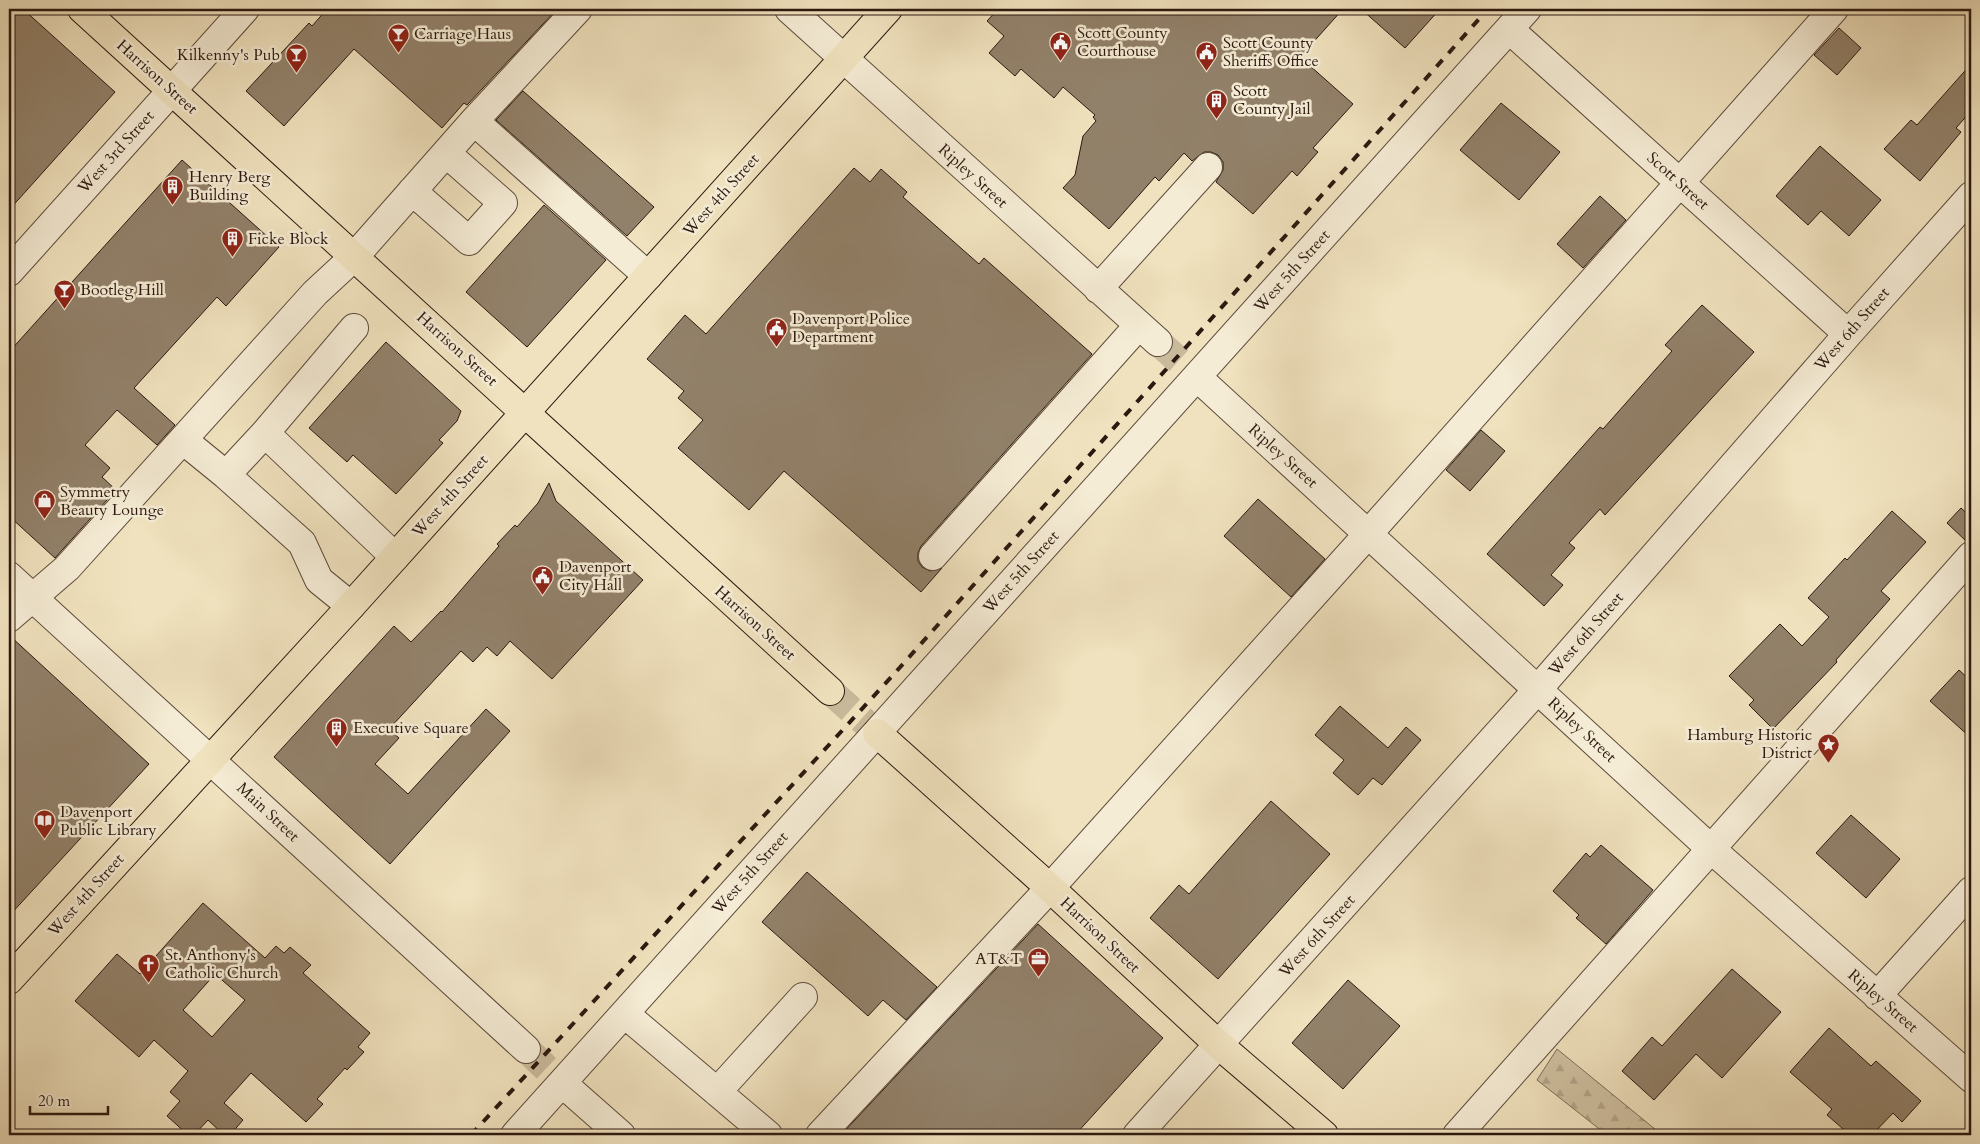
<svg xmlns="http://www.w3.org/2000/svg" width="1980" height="1144" font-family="Cardo,serif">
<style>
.forest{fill:url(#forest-firs);stroke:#7e6c58}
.building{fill:#92816a;stroke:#2c1810;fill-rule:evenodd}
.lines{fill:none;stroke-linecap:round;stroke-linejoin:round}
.minor-tunnel{stroke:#c9ba9b;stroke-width:28;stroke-dasharray:28 14;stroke-linecap:butt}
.highway-tunnel{stroke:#c9ba9b;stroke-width:28;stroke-dasharray:28 14;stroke-linecap:butt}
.minor-casing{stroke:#5d4a3c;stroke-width:30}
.major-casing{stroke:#2c1810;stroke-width:30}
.highway-casing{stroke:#2c1810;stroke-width:30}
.minor{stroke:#f5ecd5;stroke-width:28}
.major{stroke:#f0e2be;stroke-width:28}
.highway{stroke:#f0e2be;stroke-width:28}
.rail{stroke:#2c1810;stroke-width:4;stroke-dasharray:9 9;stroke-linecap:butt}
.labels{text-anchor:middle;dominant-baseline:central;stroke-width:5;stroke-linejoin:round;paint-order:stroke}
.poi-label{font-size:16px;fill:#2c1810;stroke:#f5ecd5;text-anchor:start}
.street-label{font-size:16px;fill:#2c1810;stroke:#f5ecd5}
</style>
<defs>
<pattern id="forest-firs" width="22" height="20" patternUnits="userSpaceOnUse" patternTransform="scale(1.25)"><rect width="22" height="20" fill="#cfc0a0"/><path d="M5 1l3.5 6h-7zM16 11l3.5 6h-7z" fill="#b2a489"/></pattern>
</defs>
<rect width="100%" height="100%" fill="#f0e2be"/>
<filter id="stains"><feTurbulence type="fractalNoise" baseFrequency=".004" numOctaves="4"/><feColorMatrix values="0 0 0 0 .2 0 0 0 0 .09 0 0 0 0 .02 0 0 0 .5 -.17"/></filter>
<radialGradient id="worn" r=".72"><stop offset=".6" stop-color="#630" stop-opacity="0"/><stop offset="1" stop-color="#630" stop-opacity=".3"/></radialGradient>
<!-- forest -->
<path class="forest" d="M1557 1049 1661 1134 1684 1135H1607L1537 1080Z"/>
<!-- building -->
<path class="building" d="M9 9H23L115 92 9 210Z
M327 9H557L467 105 464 103 442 128 354 49 284 126 246 91 309 23 312 26Z
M998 9H1343L1300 57 1353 104 1313 148 1318 152 1297 176 1292 171 1253 214 1216 182 1223 170V162L1218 155 1211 152H1204L1192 161 1184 153 1159 181 1155 177 1109 229 1063 188 1075 175 1083 136 1096 121 1093 117 1095 115 1063 87 1054 98 1021 69 1015 76 989 53 1004 36 987 21Z
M1361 9H1440L1405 48Z
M1839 28 1861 48 1837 75 1814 55Z
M1971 64V111L1956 128 1961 132 1920 181 1884 149 1911 120 1917 125Z
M523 91 654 207 627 236 496 120Z
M1501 103 1560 152 1519 200 1460 150Z
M1820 146 1881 200 1849 236 1821 211 1808 225 1776 196Z
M182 160 279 247 226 306 217 297 134 388 175 425 157 445 117 410 85 445 110 468 102 477 116 490 55 558 9 516V352Z
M854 168 870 182 881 169 907 192 903 197 979 264 984 258 1092 354 921 546 918 553V561L922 567 930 571 942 568 921 592 784 471 749 510 678 448 703 420 678 398 684 391 647 359 685 315 706 334Z
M1600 196 1626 220 1583 268 1557 244Z
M544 205 606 260 527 347 466 292Z
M1702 305 1754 352 1605 515 1600 509 1569 543 1575 548 1551 575 1563 585 1544 606 1487 554 1600 427 1603 429 1672 351 1665 345Z
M386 342 461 411 457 421 439 440 443 443 396 494 353 455 347 462 309 428Z
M1481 430 1505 451 1470 491 1446 470Z
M549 483 556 501 643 580 552 679 510 641 497 656 487 647 473 662 461 651 389 729 399 738 375 764 408 794 486 709 510 731 390 864 274 757 394 626 411 642 441 611 442 612 499 546 497 544 515 525 517 527 538 503Z
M1258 499 1325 559 1291 597 1224 536Z
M1961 508 1971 517V541H1966L1947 523Z
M1892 511 1926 542 1881 591 1890 599 1836 660 1837 662 1773 729 1749 705 1754 700 1729 676 1780 624 1802 646 1829 617 1808 598 1845 558 1847 560Z
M9 635 149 764 9 916Z
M1959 670 1971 681V738L1930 701Z
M1340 706 1388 748 1406 727 1421 740 1382 785 1373 778 1358 795 1333 773 1344 760 1315 735Z
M1271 801 1330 854 1218 979 1150 918 1179 885 1189 894Z
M1851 815 1900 859 1866 898 1816 853Z
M1601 845 1653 890 1606 944 1576 918 1579 915 1553 891 1586 853 1590 857Z
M807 872 937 987 906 1020 883 1000 868 1016 762 922Z
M203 903 265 958 276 946 284 953 290 947 311 965 303 973 370 1033 358 1047 364 1052 347 1070 345 1068 317 1099 323 1104 306 1122 251 1073 224 1103 243 1120 230 1135H224L208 1120 194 1135H188L167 1116 180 1101 170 1092 188 1071 154 1040 139 1057 75 1001 117 954 140 974ZM215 974 245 1000 212 1037 183 1010Z
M1038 924 1163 1038 1075 1135H841Z
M1732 969 1781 1012 1722 1078 1696 1054 1654 1100 1622 1071 1652 1037 1662 1046Z
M1348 980 1400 1026 1343 1089 1292 1043Z
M1829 1028 1871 1066 1876 1061 1921 1101 1902 1122 1893 1113 1872 1135H1850L1827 1115 1832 1109 1790 1072Z"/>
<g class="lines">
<!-- minor-tunnel -->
<path class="minor-tunnel" d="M1158 342 1197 377
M526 1049 562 1083"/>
<!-- highway-tunnel -->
<path class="highway-tunnel" d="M830 691 877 733"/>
<defs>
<path id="minor" d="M789 9 1158 342
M1509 29 1848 334
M474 121 648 276
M412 191 469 241 503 203 446 153
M9 272 245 9
M1098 289 1208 167
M354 328 265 433 395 557
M1197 377 1711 849 1971 1078
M265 433 226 475 302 543 319 580 351 606
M183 440 226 475
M933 556 1139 325
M9 576 526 1049
M9 618 67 568 315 293 355 256 474 121 578 9
M1877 996 1971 891
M625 1014 768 1135
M562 1083 621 1135
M717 1092 803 997
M515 1135 1527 9
M820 1135 1050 888 1369 533 1834 9
M1137 1135 1538 689 1848 334 1971 196
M1457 1135 1971 556"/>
<path id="major" d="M9 980 351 606 888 9"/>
<path id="highway" d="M82 9 830 691
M877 733 1050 888 1219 1045 1324 1135"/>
</defs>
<!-- minor casing -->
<use href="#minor" class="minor-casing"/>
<!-- major casing -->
<use href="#major" class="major-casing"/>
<!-- highway casing -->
<use href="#highway" class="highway-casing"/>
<!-- minor -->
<use href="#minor" class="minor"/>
<!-- major -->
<use href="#major" class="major"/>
<!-- highway -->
<use href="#highway" class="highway"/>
<!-- rail -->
<path class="rail" d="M471 1135 894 674 1488 9"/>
</g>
<!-- icons -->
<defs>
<symbol id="bar-pin" viewBox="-11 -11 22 30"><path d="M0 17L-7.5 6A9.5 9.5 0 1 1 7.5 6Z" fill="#8f2418" stroke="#f5ecd5"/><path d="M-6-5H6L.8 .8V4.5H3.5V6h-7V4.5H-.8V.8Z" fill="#fff"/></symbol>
<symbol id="civic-pin" viewBox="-11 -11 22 30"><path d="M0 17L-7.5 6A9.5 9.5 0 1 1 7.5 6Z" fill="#8f2418" stroke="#f5ecd5"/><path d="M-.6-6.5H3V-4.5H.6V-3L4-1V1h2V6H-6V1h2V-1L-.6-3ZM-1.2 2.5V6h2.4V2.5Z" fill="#fff"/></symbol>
<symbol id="building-pin" viewBox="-11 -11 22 30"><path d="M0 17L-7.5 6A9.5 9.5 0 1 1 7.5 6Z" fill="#8f2418" stroke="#f5ecd5"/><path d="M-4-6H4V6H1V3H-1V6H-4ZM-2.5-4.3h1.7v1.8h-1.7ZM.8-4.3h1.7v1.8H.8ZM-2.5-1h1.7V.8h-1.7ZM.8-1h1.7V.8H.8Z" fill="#fff"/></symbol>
<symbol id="shop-pin" viewBox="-11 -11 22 30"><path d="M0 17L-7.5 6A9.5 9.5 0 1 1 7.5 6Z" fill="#8f2418" stroke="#f5ecd5"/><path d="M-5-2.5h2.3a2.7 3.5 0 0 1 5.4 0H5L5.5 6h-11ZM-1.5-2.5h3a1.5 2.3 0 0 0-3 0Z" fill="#fff"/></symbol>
<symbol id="sight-pin" viewBox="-11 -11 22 30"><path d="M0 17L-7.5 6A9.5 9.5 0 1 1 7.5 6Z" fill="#8f2418" stroke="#f5ecd5"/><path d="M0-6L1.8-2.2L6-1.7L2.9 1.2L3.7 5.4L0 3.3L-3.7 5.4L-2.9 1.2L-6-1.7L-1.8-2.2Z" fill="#fff"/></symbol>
<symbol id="library-pin" viewBox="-11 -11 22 30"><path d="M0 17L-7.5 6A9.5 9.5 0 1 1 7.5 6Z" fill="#8f2418" stroke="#f5ecd5"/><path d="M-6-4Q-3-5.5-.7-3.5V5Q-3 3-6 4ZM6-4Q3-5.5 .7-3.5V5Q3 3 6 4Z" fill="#fff"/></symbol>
<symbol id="office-pin" viewBox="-11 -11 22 30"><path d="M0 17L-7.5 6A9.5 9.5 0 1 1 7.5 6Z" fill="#8f2418" stroke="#f5ecd5"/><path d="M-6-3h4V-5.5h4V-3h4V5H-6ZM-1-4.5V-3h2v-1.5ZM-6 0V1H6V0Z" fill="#fff"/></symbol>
<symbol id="church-pin" viewBox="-11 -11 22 30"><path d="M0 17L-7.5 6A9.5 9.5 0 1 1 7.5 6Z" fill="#8f2418" stroke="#f5ecd5"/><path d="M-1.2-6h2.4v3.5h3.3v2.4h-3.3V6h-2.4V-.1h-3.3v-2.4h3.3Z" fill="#fff"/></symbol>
</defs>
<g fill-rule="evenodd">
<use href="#bar-pin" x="386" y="22" width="25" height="34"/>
<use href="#civic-pin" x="1048" y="30" width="25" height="34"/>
<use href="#civic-pin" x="1194" y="40" width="25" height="34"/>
<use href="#bar-pin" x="284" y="42" width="25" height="34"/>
<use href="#building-pin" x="1204" y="88" width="25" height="34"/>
<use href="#building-pin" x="160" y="174" width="25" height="34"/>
<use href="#building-pin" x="220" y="226" width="25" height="34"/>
<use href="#bar-pin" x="52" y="278" width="25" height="34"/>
<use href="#civic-pin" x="764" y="316" width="25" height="34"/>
<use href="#shop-pin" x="32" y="488" width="25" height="34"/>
<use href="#civic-pin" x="530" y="564" width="25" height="34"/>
<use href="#building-pin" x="324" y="716" width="25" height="34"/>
<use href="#sight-pin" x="1816" y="732" width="25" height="34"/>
<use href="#library-pin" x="32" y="808" width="25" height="34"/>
<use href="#office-pin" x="1026" y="946" width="25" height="34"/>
<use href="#church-pin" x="136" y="952" width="25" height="34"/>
</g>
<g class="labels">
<!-- poi labels -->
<g class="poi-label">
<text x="1077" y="33">Scott County<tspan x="1077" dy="18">Courthouse</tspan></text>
<text x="414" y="34">Carriage Haus</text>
<text x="1223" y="43">Scott County<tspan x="1223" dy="18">Sheriffs Office</tspan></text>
<text x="280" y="55" text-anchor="end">Kilkenny's Pub</text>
<text x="1233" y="91">Scott<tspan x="1233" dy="18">County Jail</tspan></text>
<text x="189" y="177">Henry Berg<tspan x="189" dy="18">Building</tspan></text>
<text x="248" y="239">Ficke Block</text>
<text x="80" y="290">Bootleg Hill</text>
<text x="792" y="319">Davenport Police<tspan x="792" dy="18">Department</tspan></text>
<text x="60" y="492">Symmetry<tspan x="60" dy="18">Beauty Lounge</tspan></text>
<text x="559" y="567">Davenport<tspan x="559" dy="18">City Hall</tspan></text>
<text x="353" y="728">Executive Square</text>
<text x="1812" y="735" text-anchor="end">Hamburg Historic<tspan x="1812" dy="18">District</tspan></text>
<text x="60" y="812">Davenport<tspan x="60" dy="18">Public Library</tspan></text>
<text x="165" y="955">St. Anthony's<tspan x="165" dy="18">Catholic Church</tspan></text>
<text x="1022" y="959" text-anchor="end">AT&amp;T</text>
</g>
<!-- street labels -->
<g class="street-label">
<text transform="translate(157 77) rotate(42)">Harrison Street</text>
<text transform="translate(116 152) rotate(-48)">West 3rd Street</text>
<text transform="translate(973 176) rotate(42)">Ripley Street</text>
<text transform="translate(1678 181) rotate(42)">Scott Street</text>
<text transform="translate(721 195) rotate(-48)">West 4th Street</text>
<text transform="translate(1292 271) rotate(-48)">West 5th Street</text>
<text transform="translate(1852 329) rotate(-49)">West 6th Street</text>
<text transform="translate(457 349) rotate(42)">Harrison Street</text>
<text transform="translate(1283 456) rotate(42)">Ripley Street</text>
<text transform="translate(450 496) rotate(-48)">West 4th Street</text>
<text transform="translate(1021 572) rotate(-48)">West 5th Street</text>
<text transform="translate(755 623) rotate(42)">Harrison Street</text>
<text transform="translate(1586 634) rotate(-49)">West 6th Street</text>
<text transform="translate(1582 730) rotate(43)">Ripley Street</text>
<text transform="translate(268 812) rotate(43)">Main Street</text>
<text transform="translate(750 873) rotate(-48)">West 5th Street</text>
<text transform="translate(86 895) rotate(-48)">West 4th Street</text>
<text transform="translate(1100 935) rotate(43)">Harrison Street</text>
<text transform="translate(1317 936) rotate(-48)">West 6th Street</text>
<text transform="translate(1883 1001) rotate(41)">Ripley Street</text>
</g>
</g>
<!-- margin -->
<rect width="1980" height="1144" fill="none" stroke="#f0e2be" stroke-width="30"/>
<rect x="10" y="10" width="1960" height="1124" fill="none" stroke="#2c1810" stroke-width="2.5"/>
<rect x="15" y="15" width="1950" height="1114" fill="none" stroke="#2c1810"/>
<!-- scale -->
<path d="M30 1106v8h78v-8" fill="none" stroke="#2c1810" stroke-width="2.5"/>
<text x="38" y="1106" font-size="15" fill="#2c1810" stroke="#f5ecd5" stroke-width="4" paint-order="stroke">20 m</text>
<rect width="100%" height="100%" filter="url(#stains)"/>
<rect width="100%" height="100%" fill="url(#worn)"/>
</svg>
